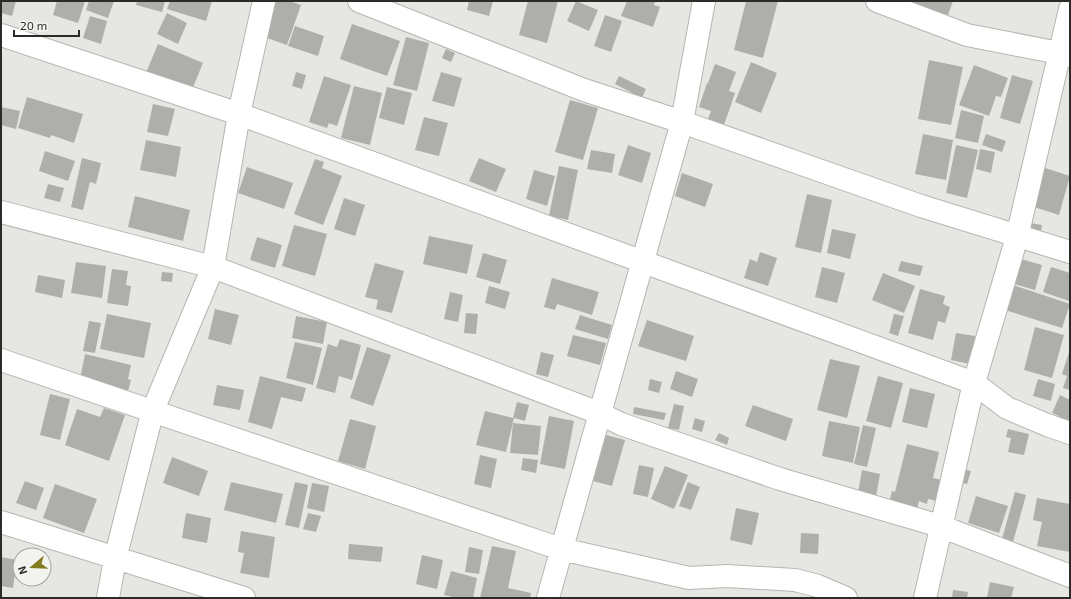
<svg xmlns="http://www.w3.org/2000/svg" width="1071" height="599" font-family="'Exo 2',sans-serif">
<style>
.building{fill:#aeaeab}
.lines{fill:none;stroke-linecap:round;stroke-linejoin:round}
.minor-casing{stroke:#b5b5b1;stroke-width:24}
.minor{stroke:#fff;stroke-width:22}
</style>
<rect width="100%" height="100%" fill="#e6e6e3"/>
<!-- building -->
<path class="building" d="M1 1H16L12 16 1 13Z
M57 1H85L78 23 53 15Z
M89 1H114L108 18 86 10Z
M137 1H165L162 12 136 5Z
M170 1H212L206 21 167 9Z
M272 1H289L301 5 287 45 264 37Z
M469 1H493L489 16 467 10Z
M528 1H558L547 43 519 35Z
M576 1 598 10 589 31 567 21Z
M627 1H655L654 5 660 7 653 27 621 16Z
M746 1H778L763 58 734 50Z
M914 1H953L948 15 913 4Z
M167 13 187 23 178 44 157 34Z
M605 15 622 21 611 52 594 46Z
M90 16 107 21 101 44 83 38Z
M352 24 400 41 387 76 340 59Z
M295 26 324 36 318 56 288 46Z
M406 37 429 43 417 91 393 85Z
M158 44 203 63 191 92 146 73Z
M446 49 455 53 451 62 442 58Z
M929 60 963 67 951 125 918 119Z
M751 62 777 73 761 113 735 102Z
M715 64 736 72 729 91 735 93 723 128 707 122 711 111 699 107 707 83 713 85 708 83Z
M974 65 1008 78 1001 97 996 96 989 116 959 105Z
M296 72 306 75 302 89 292 86Z
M441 72 462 78 454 107 432 101Z
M1012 75 1033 81 1020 124 1000 118Z
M324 76 351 85 337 126 329 123 327 128 309 122Z
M619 76 646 89 642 98 615 84Z
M354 86 382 93 370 145 341 138Z
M387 87 412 93 404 125 379 118Z
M27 97 83 114 74 143 51 135 50 138 18 128Z
M570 100 598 108 583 160 555 152Z
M153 104 175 109 168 136 147 132Z
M1 107 20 111 16 129 1 125Z
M961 110 984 116 978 143 955 138Z
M424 117 448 123 439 156 415 150Z
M923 134 953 140 946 180 915 174Z
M986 134 1006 141 1002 152 982 145Z
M146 140 181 147 176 177 140 170Z
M628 145 651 153 642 183 618 175Z
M956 145 978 150 967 198 946 193Z
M980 149 995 152 991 173 976 169Z
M591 150 615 154 612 173 587 169Z
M45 151 75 161 68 181 39 171Z
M82 158 101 163 96 184 90 182 83 210 71 207Z
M479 158 506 169 496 192 469 181Z
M315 159 324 162 322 168 342 176 323 225 294 214Z
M559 166 578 170 568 220 549 216Z
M247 167 293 183 284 209 238 193Z
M1042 167 1070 176 1059 215 1031 206Z
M534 170 555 176 547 206 526 199Z
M682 173 713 184 705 207 675 196Z
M48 184 64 188 60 202 44 198Z
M807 194 832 200 821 253 795 247Z
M135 196 190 210 183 241 128 227Z
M344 198 365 205 355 236 334 229Z
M1025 222 1042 225 1040 238 1022 234Z
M294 225 327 234 315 276 282 266Z
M832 229 856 234 850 259 827 253Z
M429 236 473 245 467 274 423 264Z
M257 237 282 245 275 268 250 260Z
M760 252 777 258 768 286 744 278 750 259 757 262Z
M483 253 507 260 500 284 476 277Z
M1017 258 1042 265 1035 290 1011 283Z
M901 261 923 266 920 276 898 271Z
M76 262 106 266 102 298 71 293Z
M375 263 404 271 392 313 376 309 378 300 365 297Z
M822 267 845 273 837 303 815 297Z
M1051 267 1070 273 1069 301 1043 292Z
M112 269 128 271 126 285 131 286 128 306 107 303Z
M162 272 173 273 172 282 161 281Z
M883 273 915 286 904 313 872 300Z
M38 275 65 280 62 298 35 292Z
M552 278 599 292 592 315 557 304 555 310 544 307Z
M1013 285 1070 304 1062 328 1005 310Z
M489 286 510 292 505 309 485 303Z
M920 289 945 296 943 304 950 307 945 323 938 321 933 340 908 333Z
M450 292 463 295 458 322 444 319Z
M215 309 239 315 231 345 208 339Z
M466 313 478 314 476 334 464 333Z
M107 314 151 323 144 358 100 349Z
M894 314 904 316 898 336 889 333Z
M580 315 612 325 608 339 575 329Z
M296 316 327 322 323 344 292 338Z
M647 320 694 336 686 361 638 346Z
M89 321 101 323 95 353 83 351Z
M1035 327 1064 335 1052 378 1024 370Z
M956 333 975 336 970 364 951 360Z
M573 335 606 343 600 365 567 356Z
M340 339 361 345 352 380 339 376 335 393 316 388 328 344 337 347Z
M295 342 322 348 313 385 286 378Z
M367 347 391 355 373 406 350 398Z
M1070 349V390L1063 388 1067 376 1062 374Z
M541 352 554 355 548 377 536 374Z
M85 354 131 365 128 379 131 380 128 391 80 379Z
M830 359 860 366 847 418 817 410Z
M676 371 698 379 692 397 670 389Z
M260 376 306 388 302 402 281 397 272 429 248 422Z
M878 376 903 383 891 428 866 421Z
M650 379 662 382 659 393 648 390Z
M1038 379 1055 384 1051 401 1033 396Z
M217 385 244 390 240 410 213 405Z
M910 388 935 394 927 428 902 422Z
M50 394 70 399 60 440 40 435Z
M1060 395 1070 400V424L1058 419 1059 416 1052 413Z
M517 402 529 405 525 421 514 418 506 452 476 445 485 411 513 418Z
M674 404 684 406 679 430 668 428Z
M753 405 793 419 786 441 745 426Z
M634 407 666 413 664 420 633 414Z
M104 408 125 415 109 461 65 445 77 409 100 417Z
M549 416 574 421 565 469 540 464Z
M695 418 705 421 702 432 692 429Z
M350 419 376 426 365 469 338 461Z
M829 421 860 427 853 463 822 456Z
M513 423 541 426 538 455 510 453Z
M863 425 876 428 867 467 854 464Z
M1008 429 1029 434 1024 455 1008 452 1011 438 1006 437Z
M719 433 729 438 727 445 715 440Z
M606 435 625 440 612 486 593 481Z
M907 444 939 452 933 478 942 480 937 501 928 499 927 504 919 501 917 510 889 503 892 491 895 492Z
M480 455 497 459 491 488 474 484Z
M172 457 208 471 199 496 163 483Z
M523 458 538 460 536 473 521 470Z
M639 465 654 468 648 497 633 494Z
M665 466 688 475 674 509 651 499Z
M963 469 971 471 967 484 959 482Z
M862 470 880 474 876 497 858 493Z
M25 481 44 488 36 510 16 503Z
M231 482 283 494 276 523 224 510Z
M295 482 308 485 299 528 285 525Z
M688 482 700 487 691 510 679 506Z
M312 483 329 486 324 512 307 508Z
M55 484 97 499 84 533 43 518Z
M1015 492 1026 495 1013 542 1002 539Z
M976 496 1008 506 999 533 968 523Z
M1037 498 1070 504V552L1037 546 1042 522 1033 520Z
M736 508 759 513 752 545 730 540Z
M186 513 211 518 207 543 182 538Z
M308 513 321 516 316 532 303 529Z
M241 531 275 537 269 578 240 573 244 553 238 552Z
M801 533 819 534 818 554 800 553Z
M349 544 383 547 381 562 348 559Z
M492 546 516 551 508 588 531 593 530 598H480Z
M469 547 483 550 479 574 465 572Z
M422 555 443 560 437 589 416 584Z
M1 557 17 560 13 588 1 586Z
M451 571 477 578 473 598H457L444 595Z
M990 582 1014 587 1011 598H987Z
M953 590 968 592 967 598H952Z"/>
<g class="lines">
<defs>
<path id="minor" d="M359 1 584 90 682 122 921 206 1070 252
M877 1 967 35 1059 53 1070 56
M1 35 239 114 974 383 1007 408 1047 425 1070 433
M1 212 213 267 599 413 621 424 780 479 940 526 1070 576
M1 360 561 549 689 578 727 576 795 580 818 586 846 598
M1 522 244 598
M108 598 115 559 153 410 213 267 239 114 264 1
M548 598 682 122 704 1
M925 598 974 383 1017 237 1070 9"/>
</defs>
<!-- minor casing -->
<use href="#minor" class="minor-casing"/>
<!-- minor -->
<use href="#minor" class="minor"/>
</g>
<!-- border -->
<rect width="1071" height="599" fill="none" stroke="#2b2b2a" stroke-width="4"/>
<!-- north arrow -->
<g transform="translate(32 567) rotate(251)"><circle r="19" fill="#f3f3f0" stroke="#a3a3a1"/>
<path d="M0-3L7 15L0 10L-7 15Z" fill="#847b20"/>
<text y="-6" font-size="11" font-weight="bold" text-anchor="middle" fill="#2b2b2a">N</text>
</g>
<!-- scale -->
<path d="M14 30v6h65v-6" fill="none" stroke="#2b2b2a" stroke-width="2"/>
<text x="20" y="30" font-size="12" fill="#2b2b2a" stroke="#f3f3f0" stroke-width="3" paint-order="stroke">20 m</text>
</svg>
